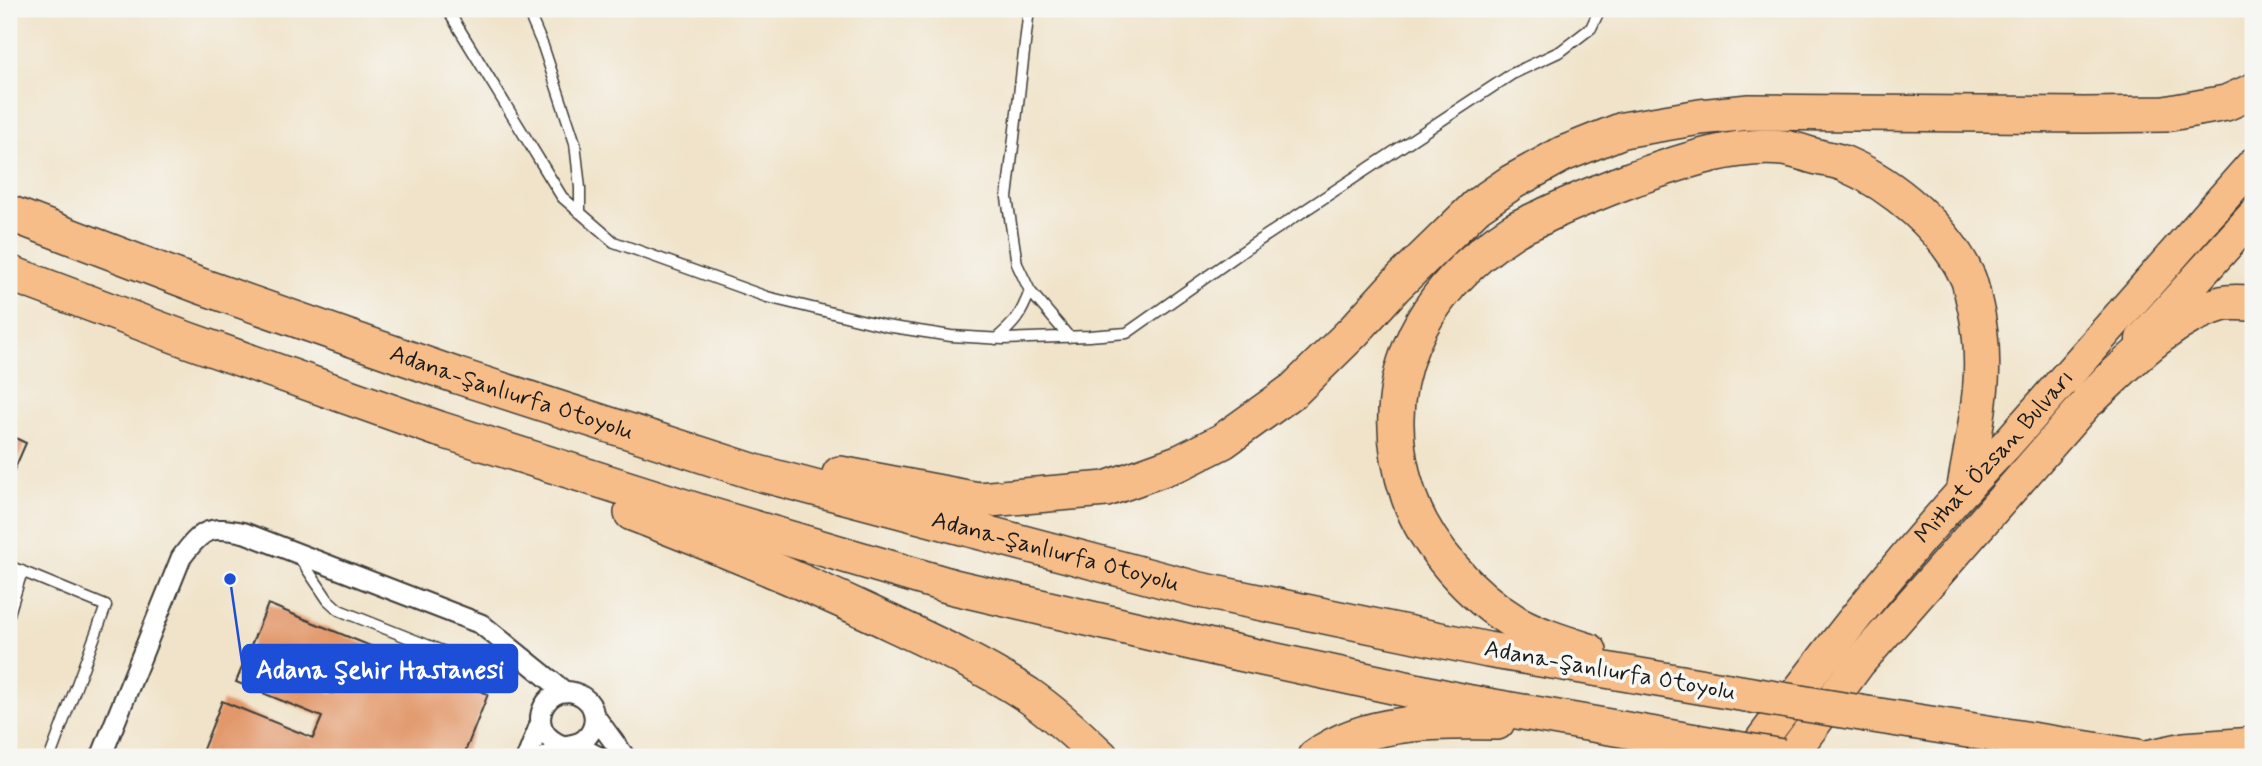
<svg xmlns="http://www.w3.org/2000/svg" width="2262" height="766" font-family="Mynerve,sans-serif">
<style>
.building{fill:#e2986b;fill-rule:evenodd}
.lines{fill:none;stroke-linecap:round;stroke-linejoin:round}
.lane-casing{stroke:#3c3a36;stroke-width:13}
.street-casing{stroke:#3c3a36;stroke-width:23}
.primary-casing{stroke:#3c3a36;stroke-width:35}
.highway-casing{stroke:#3c3a36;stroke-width:38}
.lane{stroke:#fff;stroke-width:10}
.street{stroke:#fff;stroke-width:19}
.primary{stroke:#f7bd88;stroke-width:32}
.highway{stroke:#f7bd88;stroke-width:35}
.highway-bridge-casing{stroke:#3c3a36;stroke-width:38;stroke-linecap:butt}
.highway-bridge{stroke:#f7bd88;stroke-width:35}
.labels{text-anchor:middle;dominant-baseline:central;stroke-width:7;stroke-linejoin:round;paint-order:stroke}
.street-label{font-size:24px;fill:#1c1c1c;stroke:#f6f6f2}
.leader{fill:none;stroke:#1d4ed8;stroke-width:2.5}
.callout-dot{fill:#1d4ed8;stroke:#f6f6f2;stroke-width:2.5}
.callout{fill:#1d4ed8;stroke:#1d4ed8;stroke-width:2.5}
.callout-label{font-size:26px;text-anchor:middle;font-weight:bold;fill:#fff}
</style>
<rect width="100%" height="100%" fill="#f6f6f2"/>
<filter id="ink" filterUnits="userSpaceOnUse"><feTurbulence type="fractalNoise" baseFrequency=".0143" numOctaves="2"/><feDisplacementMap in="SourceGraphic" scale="14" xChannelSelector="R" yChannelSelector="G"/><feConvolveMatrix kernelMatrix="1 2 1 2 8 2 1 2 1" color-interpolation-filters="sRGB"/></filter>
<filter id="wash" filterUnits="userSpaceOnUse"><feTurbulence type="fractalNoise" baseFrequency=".00686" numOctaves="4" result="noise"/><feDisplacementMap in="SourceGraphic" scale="28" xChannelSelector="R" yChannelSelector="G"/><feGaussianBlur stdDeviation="1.57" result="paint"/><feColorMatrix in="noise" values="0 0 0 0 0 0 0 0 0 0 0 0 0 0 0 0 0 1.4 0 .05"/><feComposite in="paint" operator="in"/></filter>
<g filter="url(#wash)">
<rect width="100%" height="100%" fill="#f0e3c9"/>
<g id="blocks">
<!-- building -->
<path class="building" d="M9 435 26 443 9 482Z
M268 604 488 694 463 757H412L395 750 392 757H200L222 701 313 738 322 717 236 682ZM298 649 343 667 332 693 288 674Z"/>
</g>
</g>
<g filter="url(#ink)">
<use href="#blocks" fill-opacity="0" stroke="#3c3a36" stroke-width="2"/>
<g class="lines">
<defs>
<path id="lane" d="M447 9 562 197 614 242 767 297 886 326 951 336 1003 339 1089 336 1127 333 1249 247 1445 118 1512 74 1561 51 1591 28 1600 9
M527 9 543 46 575 143 580 188V213
M1029 9 1007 198 1017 264 1030 291 1069 337
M996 339C1015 323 1021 315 1030 291
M299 557 328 600 339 610 457 657 467 664
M9 566 106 606 50 757
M9 614 22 571"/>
<path id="street" d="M594 715 625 757
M576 745 599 757
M101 757 181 558C202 529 210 525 245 533L481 624 565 692
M527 757 540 724
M546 757C551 753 558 748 564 746 572 744 578 745 585 739 592 733 595 724 594 715 593 708 589 701 583 697 550 674 517 730 564 746"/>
<g id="primary">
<path d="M2142 339 2253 216"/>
<path id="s1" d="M1749 757C1829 648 1913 541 2007 444L2253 164"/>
<path d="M1790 757 1859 663 2106 381"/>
</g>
<g id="highway">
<path id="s2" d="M9 213 198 285 458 376 758 473 1200 590 1488 650 1728 691"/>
<path d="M9 273 188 340 439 429 716 517 954 587 1216 648 1471 703 1696 742"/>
<path d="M2090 399C2129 363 2168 319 2221 304 2231 301 2243 303 2253 303"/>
<path d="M840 474 978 500 1106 489 1181 462 1223 441 1294 390 1354 331 1394 287 1442 240 1477 206 1512 182 1563 154 1623 130 1700 117 1749 112 2085 115 2165 114 2226 103 2253 91"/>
<path d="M632 513C713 544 793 577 872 614 925 639 979 663 1028 695 1054 713 1078 735 1101 757"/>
<path d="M1589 651C1564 643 1538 635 1516 623 1471 596 1426 546 1409 497 1371 386 1419 291 1513 231 1524 224 1537 220 1548 214 1576 201 1603 190 1632 179 1679 163 1732 143 1783 148 1793 149 1804 153 1814 156 1824 159 1836 160 1845 164 1894 185 1945 229 1967 276 1971 284 1972 293 1974 301 1991 367 1976 422 1965 487"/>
<path d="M1867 714 2138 757"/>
<path d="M1315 757C1365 720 1436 721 1497 722"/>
<path d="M2151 757 2184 750 2253 745"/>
</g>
</defs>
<!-- lane casing -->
<use href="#lane" class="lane-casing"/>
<!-- street casing -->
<use href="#street" class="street-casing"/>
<!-- primary casing -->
<use href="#primary" class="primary-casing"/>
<!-- highway casing -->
<use href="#highway" class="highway-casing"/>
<!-- lane -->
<use href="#lane" class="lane"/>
<!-- street -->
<use href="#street" class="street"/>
<!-- primary -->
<use href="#primary" class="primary"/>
<!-- highway -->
<use href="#highway" class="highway"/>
<defs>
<path id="highway-bridge" d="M1728 691 1867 714
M1696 742 1782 757"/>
</defs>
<!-- highway-bridge casing -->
<use href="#highway-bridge" class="highway-bridge-casing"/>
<!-- highway-bridge -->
<use href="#highway-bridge" class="highway-bridge"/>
</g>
</g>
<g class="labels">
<!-- street labels -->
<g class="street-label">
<text stroke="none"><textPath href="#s2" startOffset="534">Adana-Şanlıurfa Otoyolu</textPath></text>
<text stroke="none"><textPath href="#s1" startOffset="388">Mithat Özsan Bulvarı</textPath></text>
<text stroke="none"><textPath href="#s2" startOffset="1101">Adana-Şanlıurfa Otoyolu</textPath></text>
<text transform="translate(1610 671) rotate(10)">Adana-Şanlıurfa Otoyolu</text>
</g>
</g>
<!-- callouts -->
<path class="leader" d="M230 579L243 669"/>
<circle class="callout-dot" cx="230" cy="579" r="7"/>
<rect class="callout" x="243" y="645" width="274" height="47" rx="7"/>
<g class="callout-label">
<text x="380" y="678">Adana Şehir Hastanesi</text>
</g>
<!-- margin -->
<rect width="2262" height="766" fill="none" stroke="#f6f6f2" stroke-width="35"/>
</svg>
